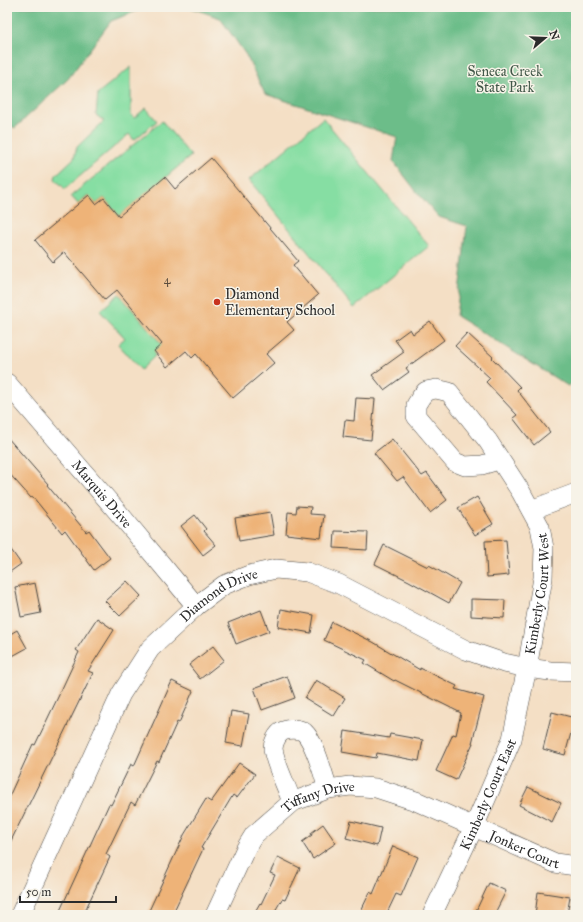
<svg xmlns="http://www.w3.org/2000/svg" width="583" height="922" font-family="'IM FELL Great Primer',serif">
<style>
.green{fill:#86dea3;stroke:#588467}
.forest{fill:#6cbd89;stroke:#4c745a}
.building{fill:#eeb378}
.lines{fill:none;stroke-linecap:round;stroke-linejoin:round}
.minor-casing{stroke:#494642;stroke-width:20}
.minor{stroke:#fff;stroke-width:19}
.poi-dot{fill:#c8321e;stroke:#f7f3e8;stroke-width:1.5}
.labels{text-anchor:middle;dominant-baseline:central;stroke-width:3;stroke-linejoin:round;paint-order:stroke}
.number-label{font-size:12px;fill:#5c4d3e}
.park-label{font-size:14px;fill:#425849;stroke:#f7f3e8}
.poi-label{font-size:14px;fill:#2b2b2b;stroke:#f7f3e8;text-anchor:start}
.street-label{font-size:14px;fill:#2b2b2b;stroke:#f7f3e8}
</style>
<rect width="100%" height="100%" fill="#f7f3e8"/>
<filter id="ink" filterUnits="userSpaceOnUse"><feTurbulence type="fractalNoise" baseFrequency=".025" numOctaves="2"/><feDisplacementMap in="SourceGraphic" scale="8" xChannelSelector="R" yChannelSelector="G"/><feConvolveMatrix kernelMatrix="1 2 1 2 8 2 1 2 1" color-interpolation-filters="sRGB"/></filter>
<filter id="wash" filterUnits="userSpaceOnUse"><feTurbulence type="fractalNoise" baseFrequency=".012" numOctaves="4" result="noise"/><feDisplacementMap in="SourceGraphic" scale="16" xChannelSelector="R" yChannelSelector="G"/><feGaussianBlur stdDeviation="0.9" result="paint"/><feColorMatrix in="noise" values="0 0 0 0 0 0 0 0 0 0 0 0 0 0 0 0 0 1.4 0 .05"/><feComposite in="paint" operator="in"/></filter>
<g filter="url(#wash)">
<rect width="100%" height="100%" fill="#f4dfc5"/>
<!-- green -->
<path class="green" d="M131 67V115L134 118 146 108 157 121 134 140 129 134 65 189 55 179 56 175 74 158 77 147 104 121 96 115 98 93Z
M323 118 429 246 354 308 249 180Z
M162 121 191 156 119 216 104 198 96 204 88 195 78 204 71 196Z
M119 294 163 346 154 354 155 356 141 370 118 344 125 338 100 311Z"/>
<!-- forest -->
<path class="forest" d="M7 7H147L111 21 68 79 15 128 7 124Z
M189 7H576V381L568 386 456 316 467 226 439 217 416 191 393 161 397 137 265 94 246 55 220 18Z"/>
<g id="blocks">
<!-- building -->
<path class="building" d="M211 158 298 261 293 265 318 295 287 322 294 330 266 354 274 363 233 398 196 354 192 358 186 351 167 367 154 351 162 344 117 290 105 300 64 252 53 262 35 240 89 195 96 204 104 198 119 216 165 177 175 189Z
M430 321 444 340 406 368 409 372 384 390 372 375 404 352 395 340 410 329 413 334Z
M467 333 493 357 492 358 520 387 517 390 550 432 534 445 513 418 517 415 486 382 490 378 455 346Z
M356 398 375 399 371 440 343 437 345 420 354 421Z
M7 437 48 484 47 485 86 532 89 530 110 558 94 570 65 530 62 533 33 497 31 498 7 471Z
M392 439 422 476 427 473 447 500 430 513 403 477 397 481 374 453Z
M477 497 493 524 475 535 458 508Z
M297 506 311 507 310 514 324 515 321 538 286 534 288 512 296 513Z
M270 512 274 535 239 541 235 518Z
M195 515 206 529 204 531 216 545 203 555 181 526Z
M335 531 368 532 367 550 334 548Z
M506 540 509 575 487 577 485 541Z
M7 544 21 564 7 574Z
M384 545 428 567 429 565 460 583 449 603 409 581 375 564Z
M127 581 141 596 120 616 105 601Z
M35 583 41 613 21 617 15 587Z
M471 599 505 600 504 618 471 616Z
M281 609 314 615 311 633 278 627Z
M261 610 269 631 236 644 228 623Z
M97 618 114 630 88 671 93 673 7 849V801L33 744 35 745 59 695 79 652 76 650Z
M332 622 373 642 420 670V668L457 686 455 689 484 697 472 743H473L456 780 436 771 453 734 456 735 461 713 395 680 394 681 364 663 366 660 324 640Z
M17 630 27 648 7 659V636Z
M213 646 224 660 200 679 189 665Z
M287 676 295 698 262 710 254 688Z
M316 680 345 698 334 716 305 698Z
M172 681 193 691 179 723 177 722 159 762 157 761 135 805 131 802 106 854 110 857 83 915H58L109 804 111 805 131 764 134 766Z
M231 711 249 714 243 746 226 743Z
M552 712 575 718 565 755 543 749Z
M345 731 389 738 390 734 423 740 419 761 377 753 376 758 342 752Z
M239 763 255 774 237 798 233 795 201 848 203 849 172 915H147L184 835 206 799 211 802Z
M528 787 561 803 552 822 519 805Z
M351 821 381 828 377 846 346 838Z
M323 824 336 843 313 859 302 842 312 835 311 833Z
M393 846 418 857 401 896 396 894 386 915H359L370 892 373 894Z
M278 857 300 868 285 900 282 899 275 911 282 915H253L260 903 261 904 275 875 270 873Z
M489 883 506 891 494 915H474Z
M538 892 570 897 567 915H535Z"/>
</g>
</g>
<g filter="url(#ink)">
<use href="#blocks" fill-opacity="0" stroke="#494642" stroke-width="1"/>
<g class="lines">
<defs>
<g id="minor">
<path id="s1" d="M7 383 123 518 196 606"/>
<path d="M531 510 576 493"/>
<path d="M292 802C287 787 275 764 273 749 273 743 277 734 283 731 288 729 299 728 304 732 315 742 323 774 328 789"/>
<path id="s2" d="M20 915 121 694 150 649 196 606 224 585 249 575 276 569 307 572 339 584 466 650 504 663 527 668 550 671 576 672"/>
<path id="s3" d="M215 915 246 848 254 835 292 802 328 789 350 786 376 788 416 801 555 863 576 866"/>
<path id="s4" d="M432 915 474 827 512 739 527 668 543 578 544 548 540 527 521 492 488 441 449 392 436 389 426 391 421 397 416 405V416L455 462 465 466 482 465 499 460"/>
</g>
</defs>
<!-- minor casing -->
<use href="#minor" class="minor-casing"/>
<!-- minor -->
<use href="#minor" class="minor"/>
</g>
</g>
<!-- markers -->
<circle class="poi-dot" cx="217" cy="302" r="4"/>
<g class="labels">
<!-- number labels -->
<g class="number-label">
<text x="167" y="280">4</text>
</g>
<!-- park labels -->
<g class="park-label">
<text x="505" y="71">Seneca Creek<tspan x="505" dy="16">State Park</tspan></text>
</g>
<!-- poi labels -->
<g class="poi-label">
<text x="225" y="294">Diamond<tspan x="225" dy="16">Elementary School</tspan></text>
</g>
<!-- street labels -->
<g class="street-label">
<text stroke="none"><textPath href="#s1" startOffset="146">Marquis Drive</textPath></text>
<text stroke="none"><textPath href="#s4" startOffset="341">Kimberly Court West</textPath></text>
<text stroke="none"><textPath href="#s2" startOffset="385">Diamond Drive</textPath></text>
<text stroke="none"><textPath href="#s4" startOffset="133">Kimberly Court East</textPath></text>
<text stroke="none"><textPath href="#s3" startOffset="166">Tiffany Drive</textPath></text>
<text stroke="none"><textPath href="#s3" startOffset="387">Jonker Court</textPath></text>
</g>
</g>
<!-- margin -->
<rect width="583" height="922" fill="none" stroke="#f7f3e8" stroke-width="24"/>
<!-- north arrow -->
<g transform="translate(545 38) rotate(71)" stroke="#f7f3e8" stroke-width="3" paint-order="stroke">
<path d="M0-3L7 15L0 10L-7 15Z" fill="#2b2b2b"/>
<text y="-6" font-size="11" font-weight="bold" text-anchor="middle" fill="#2b2b2b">N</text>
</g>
<!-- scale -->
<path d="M20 896v6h96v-6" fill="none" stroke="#2b2b2b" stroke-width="2"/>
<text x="26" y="896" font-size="12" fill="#2b2b2b" stroke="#f7f3e8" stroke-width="3" paint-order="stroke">50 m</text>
</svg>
